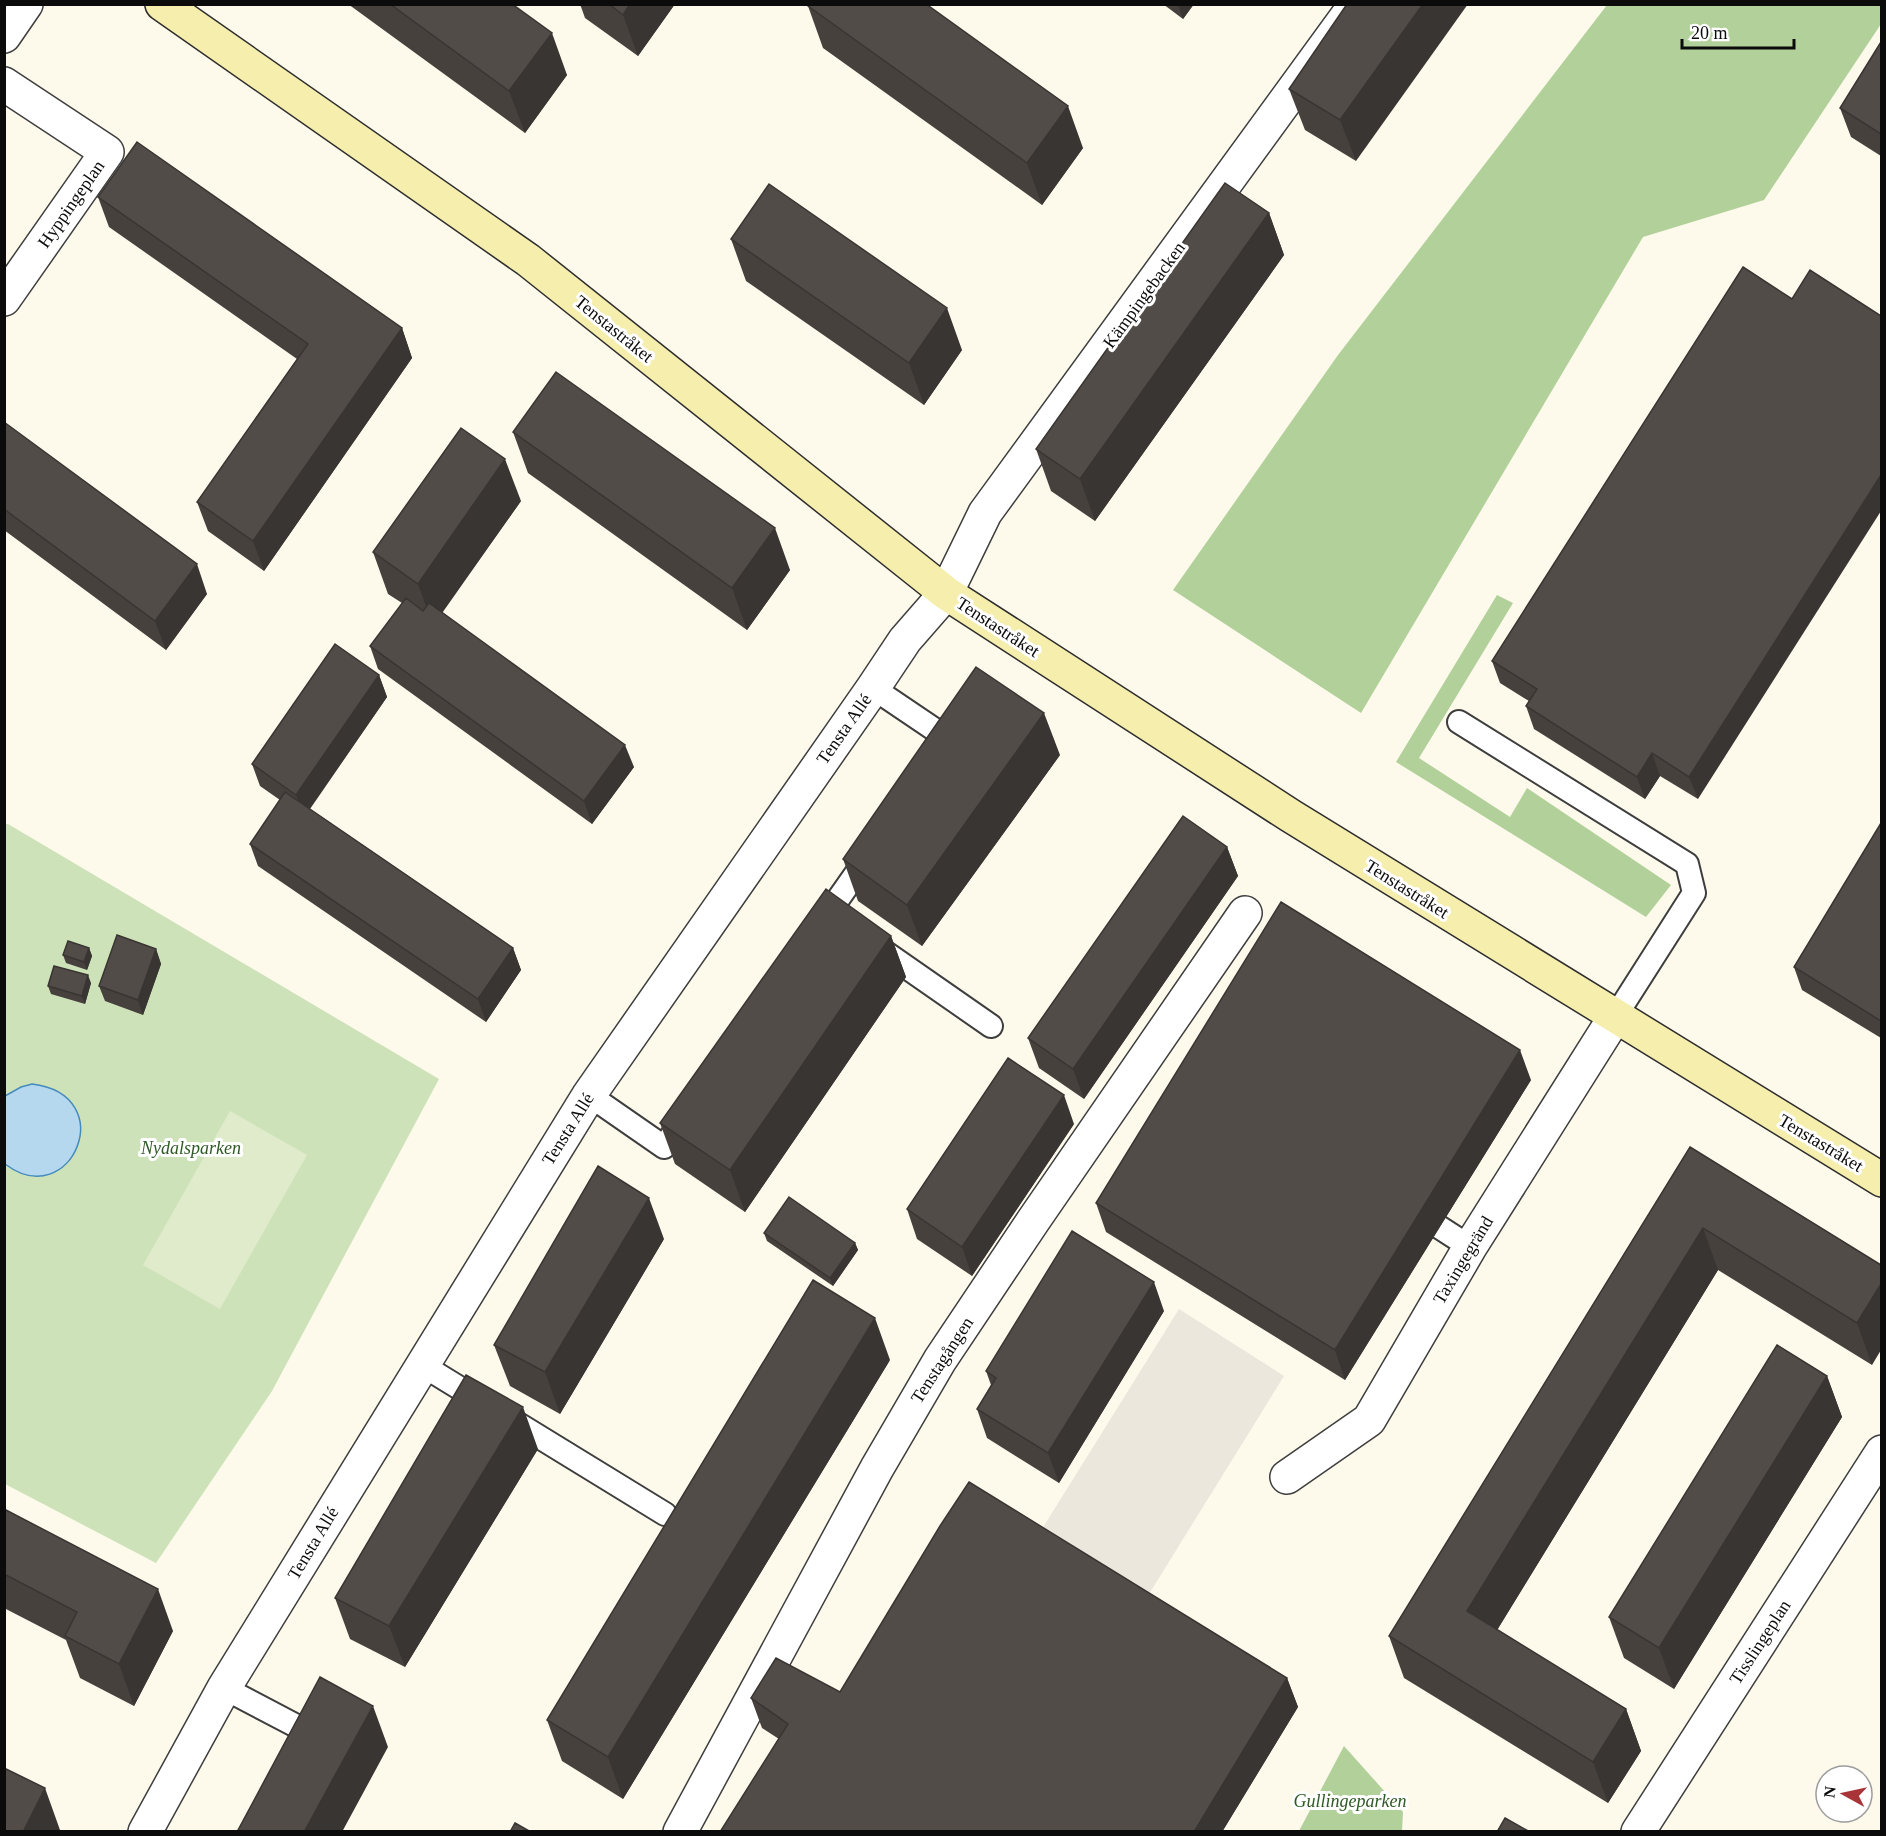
<svg xmlns="http://www.w3.org/2000/svg" width="1886" height="1836" font-family="'Times New Roman',serif">
<style>
.green{fill:#cee2b9}
.forest{fill:#b2d19a}
.pitch{fill:#dfebca}
.plaza{fill:#ebe7dc}
.water{fill:#b5d8ee;stroke:#458bbc;stroke-width:1.5}
.lines{fill:none;stroke-linecap:round;stroke-linejoin:round}
.lane-casing{stroke:#3e3e3e;stroke-width:26}
.street-casing{stroke:#3e3e3e;stroke-width:36}
.secondary-casing{stroke:#2d2d2d;stroke-width:36}
.lane{stroke:#fff;stroke-width:22}
.street{stroke:#fff;stroke-width:33}
.secondary{stroke:#f5eead;stroke-width:33}
.wall{fill:#47413e}
.shaded-wall{fill:#393532}
.building{fill:#524c48;stroke:#393532;stroke-width:1.5}
.labels{text-anchor:middle;dominant-baseline:central;stroke-width:6;stroke-linejoin:round;paint-order:stroke}
.street-label{font-size:18px;fill:#0b0b0b;stroke:#fff}
.park-label{font-size:18px;font-style:italic;fill:#2e5a24;stroke:#fff}
</style>
<rect width="100%" height="100%" fill="#fdf9eb"/>
<!-- green -->
<path class="green" d="M4 824H8L439 1079 272 1391 156 1563 5 1484Z"/>
<!-- forest -->
<path class="forest" d="M1607 5H1881V24L1764 200 1643 237 1361 713 1173 590 1338 355Z
M1497 595 1513 603 1419 758 1510 817 1527 788 1671 885 1646 917 1396 762Z
M1344 1746 1403 1812 1402 1831H1299Z"/>
<!-- pitch -->
<path class="pitch" d="M230 1111 307 1155 220 1309 143 1265Z"/>
<!-- plaza -->
<path class="plaza" d="M1179 1309 1284 1376 1149 1594 1042 1529Z"/>
<!-- water -->
<path class="water" d="M32 1084C122 1095 71 1214 5 1164V1096L21 1087Z"/>
<g class="lines">
<defs>
<path id="lane" d="M873 688 950 740 945 748
M1459 722 1687 864 1694 893 1615 1017
M822 922 867 858
M876 946 991 1026
M589 1095 664 1147 684 1118
M1439 1227 1470 1247
M422 1365 665 1514
M224 1688 306 1731 298 1746"/>
<path id="street" d="M4 36 26 4
M4 84 107 152 4 299
M1287 1477 1369 1420 1470 1247 1615 1017
M145 1832 224 1688 589 1095 873 688 905 640 946 593 985 513 1356 4
M680 1832 877 1468 940 1360 1033 1221 1245 913
M1638 1832 1882 1452"/>
<path id="secondary" d="M162 4 528 260 946 593 1291 816 1882 1180"/>
</defs>
<!-- lane casing -->
<use href="#lane" class="lane-casing"/>
<!-- street casing -->
<use href="#street" class="street-casing"/>
<!-- secondary casing -->
<use href="#secondary" class="secondary-casing"/>
<!-- lane -->
<use href="#lane" class="lane"/>
<!-- street -->
<use href="#street" class="street"/>
<!-- secondary -->
<use href="#secondary" class="secondary"/>
</g>
<!-- wall -->
<path class="wall" d="M348 4H512L567 75 525 133Z
M580 4H675L638 56 585 18Z
M1163 4H1194L1183 19Z
M1347 4 1356 161 1305 130 1289 89Z
M808 6 1083 148 1042 205 823 48Z
M1881 42V156L1851 137 1840 108Z
M98 197 402 328 412 358 264 571 208 531 197 502 297 359 109 227Z
M1269 213 1284 255 1095 521 1051 491 1036 449Z
M731 239 962 350 924 405 746 281Z
M1743 267 1698 799 1660 776 1645 799 1534 729 1526 706 1529 701 1500 683 1492 661Z
M4 422 207 594 166 650 4 530Z
M513 432 790 570 747 630 528 473Z
M521 501 442 612 634 767 592 824 378 669 370 646 402 603 388 594 373 552Z
M379 675 387 697 310 809 513 948 521 970 486 1022 258 866 250 844 280 800 260 786 252 764Z
M1060 755 922 946 858 901 843 859Z
M1881 823V1038L1802 990 1794 967Z
M1227 847 1238 876 1084 1099 1039 1068 1028 1038Z
M891 936 906 977 745 1212 675 1164 660 1123Z
M89 948 92 956 87 970 66 963 63 955Z
M156 949 161 964 143 1015 105 1001 99 986Z
M91 983 85 1004 51 994 48 986Z
M1531 1080 1345 1380 1106 1232 1096 1203Z
M1074 1124 972 1276 917 1239 907 1209Z
M1690 1147 1881 1265 1872 1365 1718 1270 1497 1630 1626 1709 1641 1751 1608 1803 1404 1678 1389 1636Z
M764 1233 855 1243 858 1250 833 1286 767 1241Z
M664 1239 560 1414 510 1386 494 1345Z
M1164 1311 1059 1483 987 1438 977 1409 991 1385 986 1371Z
M890 1360 623 1799 562 1761 547 1720Z
M1827 1376 1842 1417 1674 1689 1624 1658 1609 1617Z
M538 1449 405 1667 350 1639 335 1598Z
M4 1509 173 1631 134 1706 80 1678 66 1640 4 1608Z
M1287 1678 1298 1707 1222 1832H720L779 1739 762 1728 751 1698 840 1692Z"/>
<!-- shaded-wall -->
<path class="shaded-wall" d="M630 4H675L638 56 623 15Z
M1178 4H1194L1183 19Z
M1423 4H1468L1356 161 1340 120Z
M552 33 567 75 525 133 509 91Z
M1068 106 1083 148 1042 205 1027 163Z
M1269 213 1284 255 1095 521 1080 479Z
M947 308 962 350 924 405 909 363Z
M402 328 412 358 264 571 253 541Z
M505 459 521 501 433 626 418 584Z
M1881 475V511L1698 799 1689 777Z
M775 528 790 570 747 630 732 588Z
M197 564 207 594 166 650 155 621Z
M379 675 387 697 304 817 296 795Z
M1044 713 1060 755 922 946 907 905Z
M625 745 634 767 592 824 584 801Z
M1652 753 1660 776 1645 799 1637 777Z
M1227 847 1238 876 1084 1099 1073 1069Z
M891 936 906 977 745 1212 730 1170Z
M89 948 92 956 87 970 84 962Z
M513 948 521 970 486 1022 478 999Z
M156 949 161 964 143 1015 138 1000Z
M88 975 91 983 85 1004 82 996Z
M1520 1050 1531 1080 1345 1380 1335 1350Z
M1064 1095 1074 1124 972 1276 962 1247Z
M649 1198 664 1239 560 1414 545 1372Z
M1703 1228 1718 1270 1483 1653 1467 1611Z
M855 1243 858 1250 833 1286 830 1278Z
M1154 1282 1164 1311 1059 1483 1048 1453Z
M1881 1284V1350L1872 1365 1857 1323Z
M875 1318 890 1360 623 1799 608 1757Z
M1827 1376 1842 1417 1674 1689 1659 1648Z
M523 1407 538 1449 405 1667 389 1626Z
M158 1589 173 1631 134 1706 119 1664Z
M1287 1678 1298 1707 1222 1832H1194Z
M373 1706 388 1747 342 1832H304Z
M1626 1709 1641 1751 1608 1803 1593 1762Z
M45 1788 60 1830 59 1832H23Z"/>
<!-- building -->
<path class="building" d="M390 4H512L552 33 509 91Z
M609 4H630L623 15Z
M810 4H926L1068 106 1027 163 808 6Z
M1347 4H1423L1340 120 1289 89Z
M1881 42V134L1840 108Z
M137 142 402 328 253 541 197 502 308 344 98 197Z
M1225 183 1269 213 1080 479 1036 449Z
M769 184 947 308 909 363 731 239Z
M1743 267 1792 299 1810 270 1881 316V475L1689 777 1652 753 1637 777 1526 706 1537 689 1492 661Z
M556 372 775 528 732 588 513 432Z
M4 422 197 564 155 621 4 509Z
M461 428 505 459 418 584 373 552Z
M406 598 423 611 429 603 625 745 584 801 370 646Z
M335 644 379 675 296 795 252 764Z
M976 667 1044 713 907 905 843 859Z
M285 792 513 948 478 999 250 844Z
M1183 816 1227 847 1073 1069 1028 1038Z
M1881 823V1021L1794 967Z
M826 889 891 936 730 1170 660 1123Z
M1281 902 1520 1050 1335 1350 1096 1203Z
M117 935 156 949 138 1000 99 986Z
M68 941 89 948 84 962 63 955Z
M54 966 88 975 82 996 48 986Z
M1008 1058 1064 1095 962 1247 907 1209Z
M1690 1147 1881 1265V1284L1857 1323 1703 1228 1467 1611 1626 1709 1593 1762 1389 1636Z
M598 1166 649 1198 545 1372 494 1345Z
M789 1197 855 1243 830 1278 764 1233Z
M1072 1231 1154 1282 1048 1453 977 1409 996 1378 986 1371Z
M813 1280 875 1318 608 1757 547 1720Z
M1777 1345 1827 1376 1659 1648 1609 1617Z
M466 1375 523 1407 389 1626 335 1598Z
M969 1482 1287 1678 1194 1832H720L788 1724 751 1698 776 1658 840 1692 940 1526Z
M4 1509 158 1589 119 1664 65 1636 77 1612 4 1574Z
M320 1677 373 1706 304 1832H237Z
M4 1768 45 1788 23 1832H4Z
M1505 1818 1530 1832H1497Z
M515 1823 531 1832H510Z"/>
<g class="labels">
<!-- street labels -->
<g class="street-label">
<text transform="translate(71 204) rotate(-55)">Hyppingeplan</text>
<text transform="translate(1144 295) rotate(-54)">Kämpingebacken</text>
<text transform="translate(614 329) rotate(39)">Tenstastråket</text>
<text transform="translate(998 627) rotate(33)">Tenstastråket</text>
<text transform="translate(844 729) rotate(-55)">Tensta Allé</text>
<text transform="translate(1407 889) rotate(32)">Tenstastråket</text>
<text transform="translate(568 1129) rotate(-58)">Tensta Allé</text>
<text transform="translate(1821 1143) rotate(31)">Tenstastråket</text>
<text transform="translate(1463 1260) rotate(-59)">Taxingegränd</text>
<text transform="translate(942 1360) rotate(-57)">Tenstagången</text>
<text transform="translate(313 1543) rotate(-59)">Tensta Allé</text>
<text transform="translate(1760 1642) rotate(-57)">Tisslingeplan</text>
</g>
<!-- park labels -->
<g class="park-label">
<text x="191" y="1148">Nydalsparken</text>
<text x="1350" y="1801">Gullingeparken</text>
</g>
</g>
<!-- border -->
<rect width="1886" height="1836" fill="none" stroke="#0b0b0b" stroke-width="12"/>
<!-- north arrow -->
<g transform="translate(1844 1794) rotate(278)"><circle r="28" fill="#ffffff" stroke="#9d9d9d" stroke-width="1.5"/>
<path d="M0-4.5L10 22L0 15L-10 22Z" fill="#a93438"/>
<text y="-9" font-size="16" font-weight="bold" text-anchor="middle" fill="#0b0b0b">N</text>
</g>
<!-- scale -->
<path d="M1682 39v9h112v-9" fill="none" stroke="#0b0b0b" stroke-width="3"/>
<text x="1691" y="39" font-size="18" fill="#0b0b0b" stroke="#ffffff" stroke-width="4.5" paint-order="stroke">20 m</text>
</svg>
